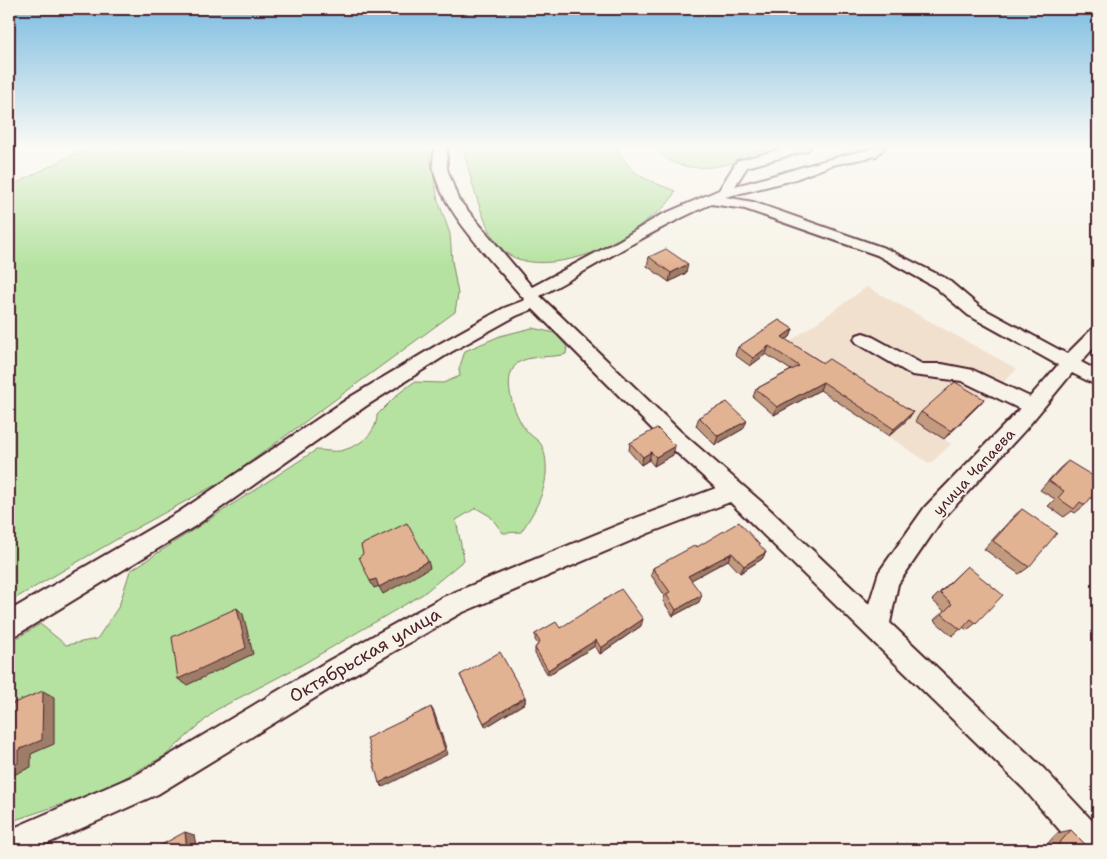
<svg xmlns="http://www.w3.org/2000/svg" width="1107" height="859" font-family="'Shantell Sans',sans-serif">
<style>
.built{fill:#f1e0ce}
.green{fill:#b5e2a0;stroke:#808066}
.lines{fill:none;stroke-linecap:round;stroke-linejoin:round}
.minor-casing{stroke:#4a1f2b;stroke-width:4}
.minor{fill:#f7f3e8;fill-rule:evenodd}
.wall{fill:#c29a7e;stroke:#4a1f2b}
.shaded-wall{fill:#9e7d67;stroke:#4a1f2b}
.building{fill:#e2b393;stroke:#4a1f2b}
.labels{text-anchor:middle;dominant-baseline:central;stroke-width:4;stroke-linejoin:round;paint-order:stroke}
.street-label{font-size:15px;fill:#4a1f2b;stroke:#f7f3e8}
.near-street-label{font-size:18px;fill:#4a1f2b;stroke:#f7f3e8}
</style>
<rect width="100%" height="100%" fill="#f7f3e8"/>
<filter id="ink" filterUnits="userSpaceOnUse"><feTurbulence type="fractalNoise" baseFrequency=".02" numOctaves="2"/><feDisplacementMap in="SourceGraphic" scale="10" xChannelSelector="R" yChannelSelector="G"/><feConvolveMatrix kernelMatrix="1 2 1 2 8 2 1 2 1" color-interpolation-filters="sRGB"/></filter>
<g filter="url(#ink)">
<!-- built -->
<path class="built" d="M867 287 1017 369 944 439 951 444 930 464 769 356Z"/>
<!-- green -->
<path class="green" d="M88 147H428L438 200 450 234 452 261 458 294 455 312 228 478 124 535 9 602V187Z
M463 147H617C631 177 646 179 675 191 669 207 656 213 643 223 635 228 630 235 622 240 594 256 529 276 503 250 482 229 470 175 463 147Z
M656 147H776C769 149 760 150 753 153 744 157 738 162 728 164 704 170 670 171 656 147Z
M532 328 555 333 567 347 566 354C552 358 535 355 521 361 498 373 514 415 526 430 529 435 536 438 540 443 544 448 546 459 546 465 548 489 534 513 521 532L503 533 490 516 476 508 456 520 464 560 423 594 298 667 216 710 166 755 101 791 9 822V643L40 624 66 645 97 639 119 606 130 571 316 450C323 450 333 452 340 451 358 447 377 434 377 415L398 394 414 382 443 383 460 376 459 369 465 351 500 336Z"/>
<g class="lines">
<defs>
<path id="minor" d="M435 147H447V169L458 199 532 287 620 240 659 216 719 190 737 161 790 147H810L808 150 747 167 735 186C780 175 823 159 868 150L872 147H885L876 156 832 165 793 180 725 197 753 202 887 249 947 279 980 307 1067 354 1092 329 1098 327V343L1081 362 1098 371V386L1072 373 1025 430 941 521 898 584 890 623 1044 769 1098 827V850H1077L1024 789 730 502 649 533 461 613 346 679 158 794 33 850H9V830L138 774 328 661 443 597 633 519 716 488 667 444 533 309 516 316 451 352 366 406 195 526 18 634 9 637V611L179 512 352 396 439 344 504 308 525 300C498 268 441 210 434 170 432 163 434 154 435 147ZM711 204 745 209 877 255 935 287 968 315 1058 365 1030 397 973 370 942 364H922L869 335 863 333 857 335 854 339 857 343 912 375 962 381 1020 409 925 507 879 572 869 604 765 505 681 432 540 296C597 265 652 230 711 204Z"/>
</defs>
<!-- minor casing -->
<use href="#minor" class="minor-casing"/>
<!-- minor -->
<use href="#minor" class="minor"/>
</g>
<!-- wall -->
<path class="wall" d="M649 257 686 273 669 282 647 266Z
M793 329 790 337 786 340 823 363 913 412 908 419 889 436 820 390 774 415 753 397 756 389 791 370 766 354 750 366 735 355 738 347Z
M984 399 977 407 944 439 915 421 921 412Z
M699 417 743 429 715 445 696 426Z
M1098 432V437L1095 435Z
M630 443 673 455 654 466 649 460 641 465 629 451Z
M1068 461 1085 505 1075 513 1072 511 1064 517 1048 506 1055 499 1040 490 1059 469Z
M1022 509 1029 567 1019 574 984 549 1013 517Z
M697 547 766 552 762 559 740 573 728 560 691 580 699 602 673 616 663 601 665 596 651 575 653 568Z
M967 566 976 623 967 630 963 627 952 636 934 620 944 611 932 600Z
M641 626 600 654 595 646 548 675 535 654V648L538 644 535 640V634L560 628Z
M460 675 525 697V703L486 727Z
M1071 830 1091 850H1042L1057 833Z"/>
<!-- shaded-wall -->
<path class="shaded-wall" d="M688 264 686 273 669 282 671 273Z
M793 329 790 337 778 345 782 337Z
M769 346 766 354 750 366 753 358Z
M823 382 820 390 774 415 777 407Z
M984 399 977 407 944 439 951 431Z
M913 412 908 419 889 436 894 429Z
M747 421 743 429 715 445 718 436Z
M675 446 673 455 654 466 656 457Z
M651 452 649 460 641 465 643 457Z
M766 552 762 559 740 573 744 566Z
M732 553 728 560 686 583 688 576Z
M428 561 430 568 383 594 379 587Z
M376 579 380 586 374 588 370 581Z
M702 595 699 602 673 616 676 610Z
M237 608 243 614 253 654 187 685 178 679Z
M643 619 641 626 600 654 601 648Z
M596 640 595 646 548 675V670Z
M43 691 54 697V744L31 754V767L9 777V768Z
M525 697V703L486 727 484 723Z
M431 707 434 712 448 754 383 787 379 783Z
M185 832 194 835 197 850H187Z"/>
<!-- building -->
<path class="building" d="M666 249 688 264 671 273 649 257Z
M779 320 793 329 782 337 823 363 829 359 913 412 894 429 823 382 777 407 756 389 799 366 769 346 753 358 738 347Z
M955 382 984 399 951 431 921 412Z
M727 402 747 421 718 436 699 417Z
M657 428 675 446 656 457 651 452 643 457 630 443Z
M1068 461 1098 479V489L1085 505 1080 502 1074 509 1058 498 1064 491 1049 481Z
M1022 509 1057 533 1029 567 993 541Z
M739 522 766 552 744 566 732 553 688 576 702 595 676 610 666 594 670 592 653 568 696 545 697 547Z
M407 523 428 561 379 587 376 579 370 581 359 557 363 554 361 545Z
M967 566 1003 595 976 623 971 619 961 630 942 614 952 604 940 593Z
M621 589 643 619 601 648 596 640 548 670 535 648 540 642 535 634 556 622 560 628Z
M237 608 246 648 178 679 172 637Z
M500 652 525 697 484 723 460 675Z
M43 691 42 740 18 750V763L9 768V705Z
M431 707 445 750 379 783 367 738Z
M1071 830 1091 850H1053Z
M185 832 187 850H152Z"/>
</g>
<!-- sky -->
<linearGradient id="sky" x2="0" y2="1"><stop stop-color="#7cbce1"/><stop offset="0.55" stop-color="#fbfaf5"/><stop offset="1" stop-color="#fbfaf5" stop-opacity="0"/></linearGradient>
<rect width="1107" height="267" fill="url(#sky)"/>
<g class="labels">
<!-- street labels -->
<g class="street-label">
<text transform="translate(974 472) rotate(-47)">улица Чапаева</text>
</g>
<!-- near-street labels -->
<g class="near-street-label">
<text transform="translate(365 655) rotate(-30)">Октябрьская улица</text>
</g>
</g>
<!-- margin -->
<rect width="1107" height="859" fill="none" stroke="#f7f3e8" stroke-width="30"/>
<rect x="15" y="15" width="1077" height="829" fill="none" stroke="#4a1f2b" stroke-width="2" filter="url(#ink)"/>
</svg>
